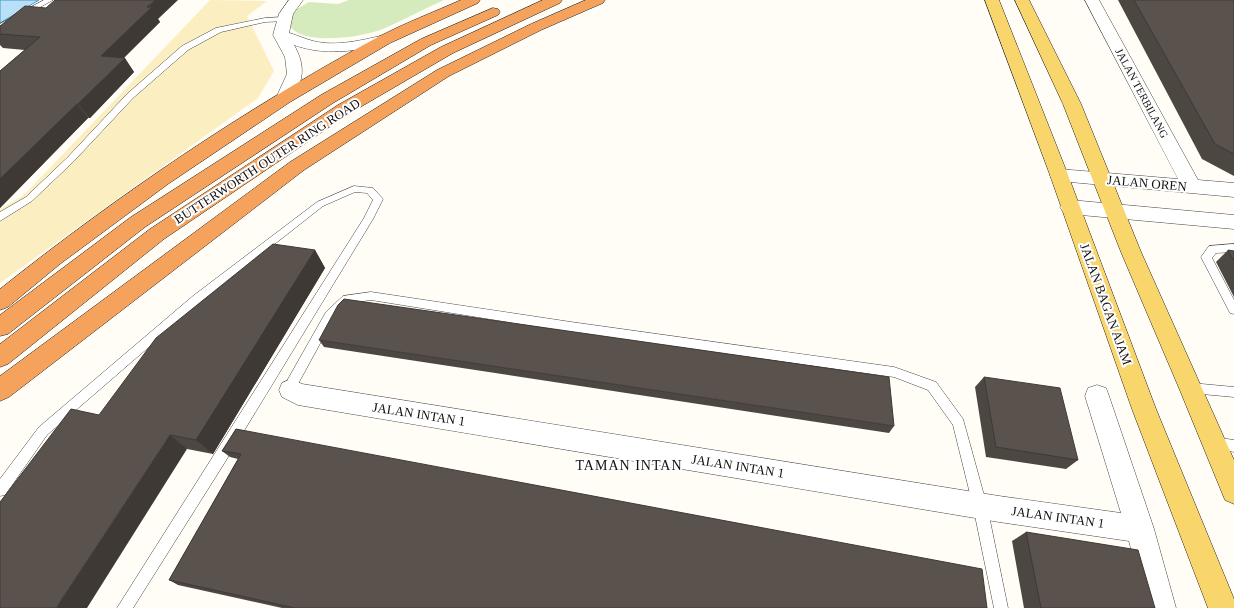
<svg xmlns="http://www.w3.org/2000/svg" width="1234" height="608" font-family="'Times New Roman',serif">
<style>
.green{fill:#d5ebbd}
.sand{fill:#fbeec1}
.water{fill:#b9e0f7;stroke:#3f96cf}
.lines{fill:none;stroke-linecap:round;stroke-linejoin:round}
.service-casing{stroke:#444;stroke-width:1}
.minor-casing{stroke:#444;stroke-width:1}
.primary-casing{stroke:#222;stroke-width:1}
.motorway-casing{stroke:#222;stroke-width:1}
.service{fill:#fff;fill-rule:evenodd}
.minor{fill:#fff;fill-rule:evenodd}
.primary{fill:#f9d66b;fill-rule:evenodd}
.motorway{fill:#f5a25d;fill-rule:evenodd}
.wall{fill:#4d4742}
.shaded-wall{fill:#3f3936}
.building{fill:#5a524d;stroke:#3f3936}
.labels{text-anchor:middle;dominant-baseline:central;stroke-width:4;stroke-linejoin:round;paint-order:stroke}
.far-street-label{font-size:11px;fill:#111;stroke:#fff}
.street-label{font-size:13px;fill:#111;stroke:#fff}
.neighbourhood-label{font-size:14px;letter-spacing:1px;fill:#111;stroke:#fff}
</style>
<rect width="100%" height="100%" fill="#fffdf5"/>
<!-- green -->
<path class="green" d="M349 0H444C424 9 403 20 383 29 362 37 318 43 298 33 294 31 291 27 288 25L287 15 309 2 338 4Z"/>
<!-- sand -->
<path class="sand" d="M210 0 267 1 247 16 274 71 258 98 0 283V209L24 195Z"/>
<!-- water -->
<path class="water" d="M0 0H39L0 23Z"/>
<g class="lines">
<defs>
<path id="service" d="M44 0H53L0 29V24Z
M284 17 288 19 287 21 265 22 221 32 188 50 133 98 74 161 32 201 0 221V212L26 197 68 157 127 94 182 46 216 28 265 18Z
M354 186 373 188 383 199 373 219 225 462 133 608H117L364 218 373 200 367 193 355 192 323 206 201 302 47 435 5 495 0 496V479L39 427 193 296 317 202Z
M1234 244V252L1216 253 1212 258 1234 300V314L1230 313 1201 257 1209 246Z
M371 292 571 322 894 367 936 382 963 419 987 506 1008 608H994L973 506 953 425 928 390 894 377 571 332 371 300 350 303 334 318 298 384 295 394 291 395 287 394 285 390 288 379 326 312 343 296Z
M1191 383 1234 387V397L1191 393 1187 392 1185 388 1187 384Z
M1213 437 1234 440V452L1209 447 1207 443 1209 439Z"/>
<path id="minor" d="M289 0H303L293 14 289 33C297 35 305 39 313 41 336 47 362 40 385 35L390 37 393 40 390 43 385 45C354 51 325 56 294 45 306 66 304 81 290 102L284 103 278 102 276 98 287 74 285 57 273 35 279 14Z
M1085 0H1099L1198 180 1234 183V197L1059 181 1052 180 1050 175 1052 170 1059 169 1178 179Z
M1070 200 1234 215V229L1070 214 1063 212 1060 207 1063 202Z
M291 379 302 384 999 496 1121 513 1085 396 1088 388 1097 385 1106 388 1109 396 1154 529 1176 608H1146L1129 541 999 522 298 405 282 397 279 390 282 383Z"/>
<path id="primary" d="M985 0H999L1068 175 1156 409 1234 599V608H1208L1132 409 1050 175Z
M1015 0H1029L1081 104 1141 252 1234 460V504L1225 500 1179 388 1121 252 1063 104Z"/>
<path id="motorway" d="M461 0H480L478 3 390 43 290 102 168 184 60 264 8 307 0 310V289C118 195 245 109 378 37 405 23 434 12 461 0Z
M543 0H562L560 3 453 53 350 113 164 239 8 364 0 367V344L150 229 338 105 441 47Z
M586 0H605L603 3 541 30 449 76 304 170 9 397 0 401V376L290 162 437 70 531 24Z
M493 8 498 9 500 12 498 15 431 45 333 103 145 227 8 334 0 336V315L131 217 321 95 421 39Z"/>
</defs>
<!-- service casing -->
<use href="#service" class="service-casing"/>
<!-- minor casing -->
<use href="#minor" class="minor-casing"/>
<!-- primary casing -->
<use href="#primary" class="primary-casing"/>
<!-- motorway casing -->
<use href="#motorway" class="motorway-casing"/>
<!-- service -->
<use href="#service" class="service"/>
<!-- minor -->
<use href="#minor" class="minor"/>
<!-- primary -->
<use href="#primary" class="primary"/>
<!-- motorway -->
<use href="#motorway" class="motorway"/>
</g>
<!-- wall -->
<path class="wall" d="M1118 0H1234V176L1202 159Z
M46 8 158 19 160 22 124 58 134 72 90 118H88L0 208V71L25 50 3 48 0 45V26Z
M315 250 325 268 213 454 187 449 99 415Z
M1228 250 1234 251V297L1216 262Z
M319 340 894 426 889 433 324 347Z
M984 377 1078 460 1066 469 986 457 975 387Z
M236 429 987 608H282L178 585 169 580 238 459 230 457 222 451Z
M1026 532 1155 608H1024L1012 541Z"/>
<!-- shaded-wall -->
<path class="shaded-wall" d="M155 0H178L158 19 160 22 111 70 101 56 147 7Z
M125 58 134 72 90 118 78 104Z
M77 104 88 118 0 208V179Z
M315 250 325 268 213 454 196 440Z
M170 435 187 449 87 608H56Z"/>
<!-- building -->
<path class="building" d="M55 0H155L147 7H152L101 56 125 58 78 104H77L0 179V71L40 37 0 34V26L25 6 46 8Z
M1134 0H1234V154L1215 144Z
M273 244 315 250 196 440 170 435 56 608H0V502L71 409 99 415 156 338Z
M1228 250 1234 251V261Z
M344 299 889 377 894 426 319 340 338 305Z
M984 377 1060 388 1078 460 996 447Z
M236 429 982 569 987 608H295L169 580 241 454 222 451Z
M1026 532 1138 550 1155 608H1041Z"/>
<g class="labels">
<!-- far-street labels -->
<g class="far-street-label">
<text transform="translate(1142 93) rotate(62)">JALAN TERBILANG</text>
</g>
<!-- street labels -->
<g class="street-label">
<text transform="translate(267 161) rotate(-33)">BUTTERWORTH OUTER RING ROAD</text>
<text transform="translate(1147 183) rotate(5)">JALAN OREN</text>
<text transform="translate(1106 304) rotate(70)">JALAN BAGAN AJAM</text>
<text transform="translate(419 414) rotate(9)">JALAN INTAN 1</text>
<text transform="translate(738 466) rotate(9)">JALAN INTAN 1</text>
<text transform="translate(1058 517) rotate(8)">JALAN INTAN 1</text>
</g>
<!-- neighbourhood labels -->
<g class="neighbourhood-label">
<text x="629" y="465">TAMAN INTAN</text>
</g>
</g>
</svg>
